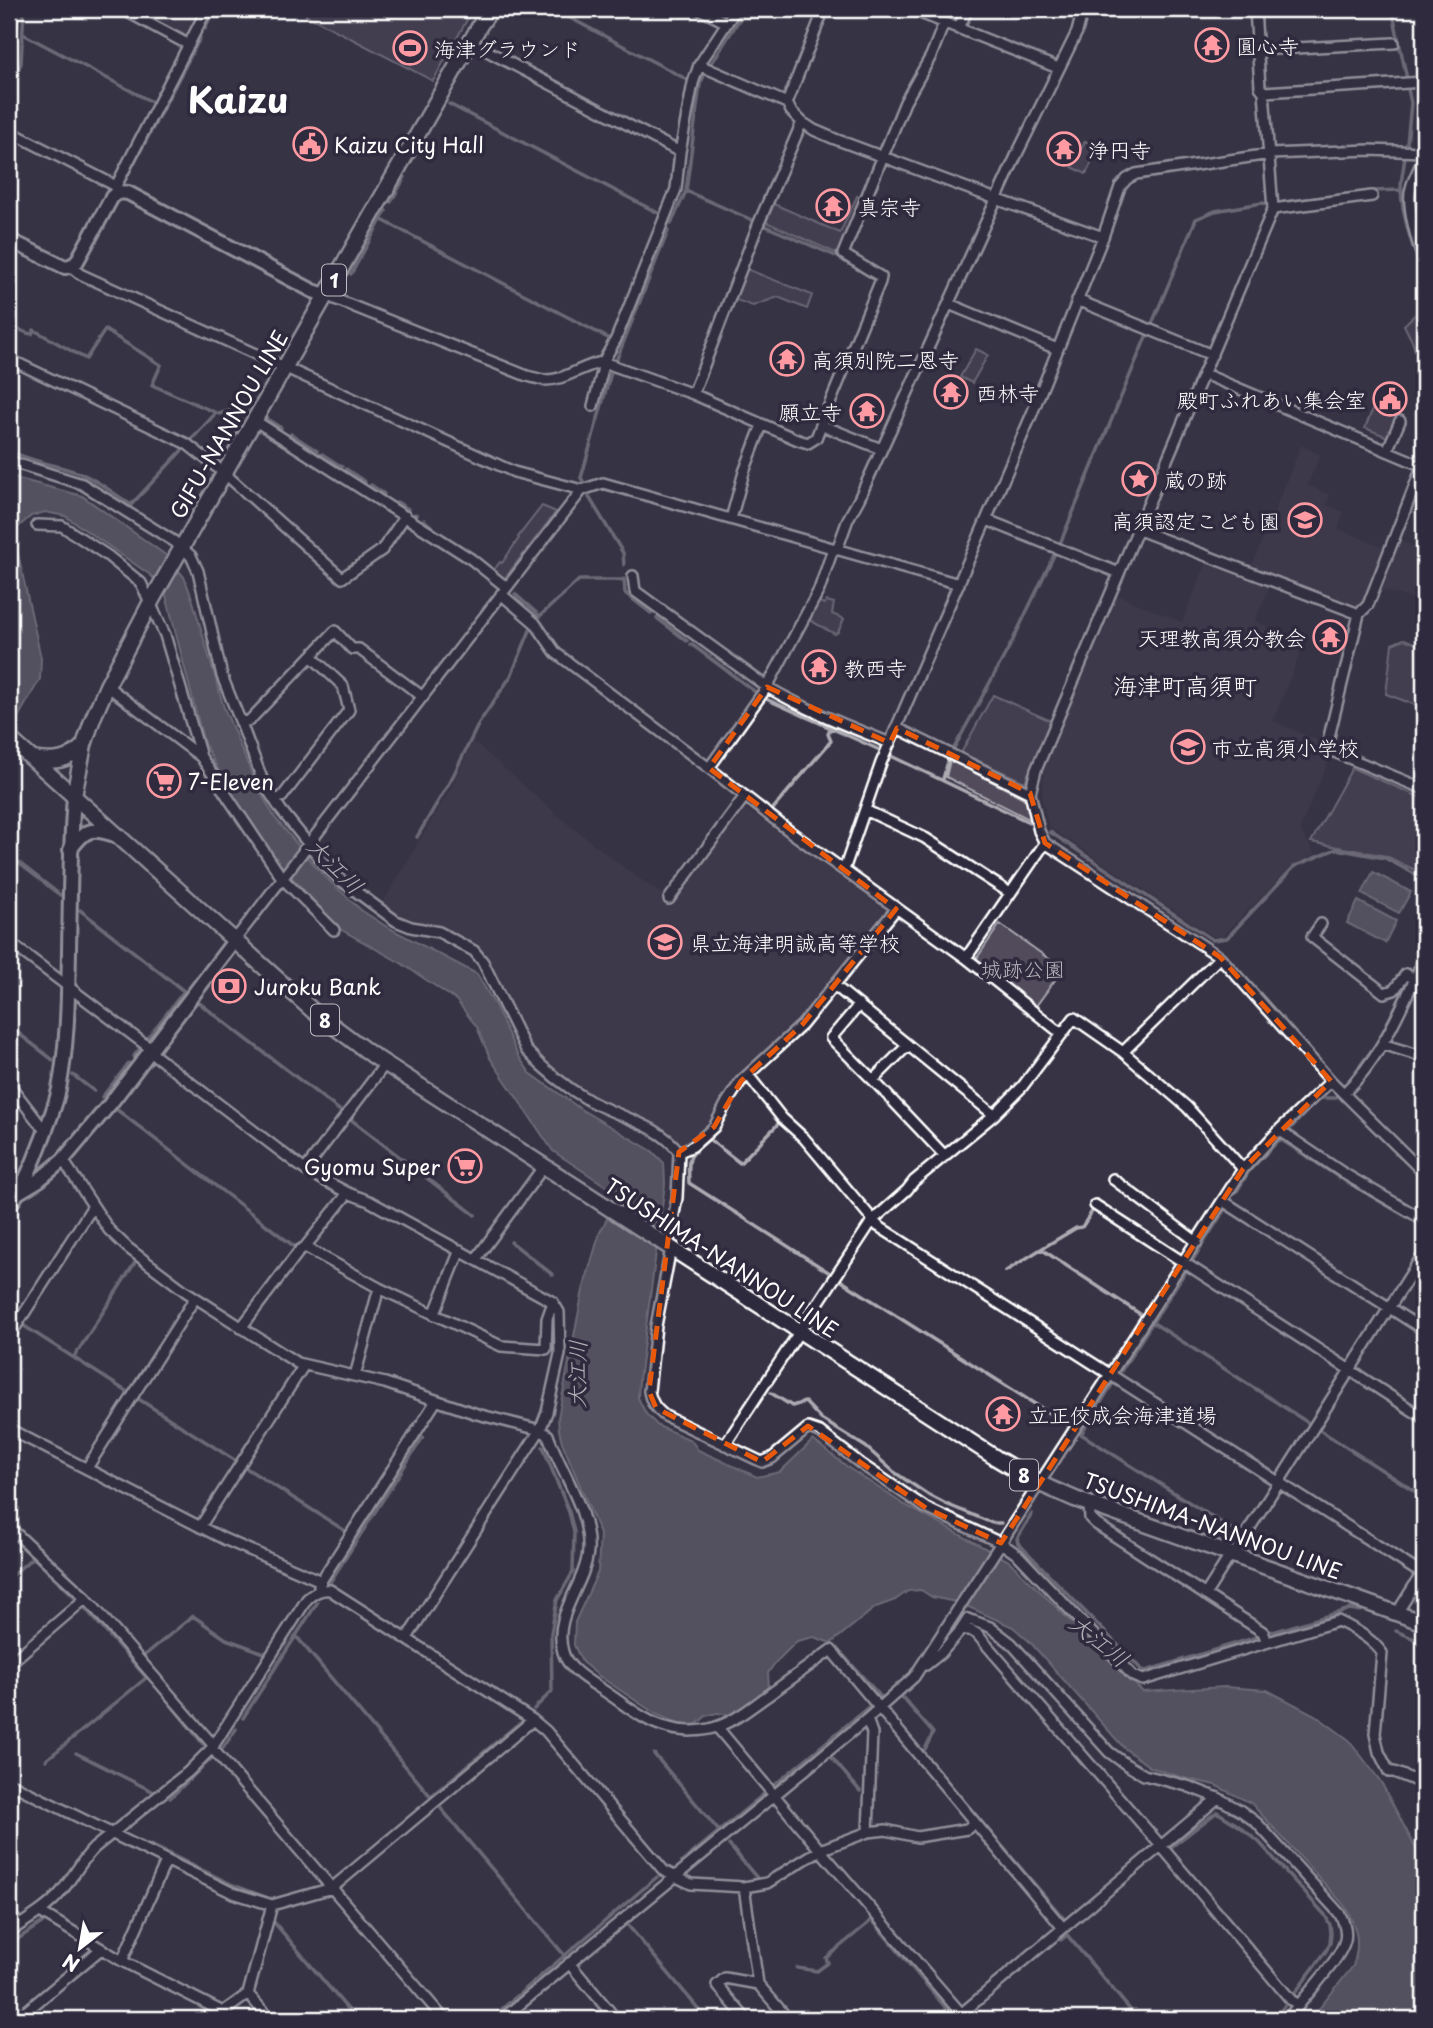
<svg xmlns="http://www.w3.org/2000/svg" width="1433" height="2028" font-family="'Playpen Sans','Klee One',sans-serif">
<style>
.built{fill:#444051}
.green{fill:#514c5c;stroke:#a8a6ae;stroke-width:2}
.water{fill:#76737f;stroke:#adabb2;stroke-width:2}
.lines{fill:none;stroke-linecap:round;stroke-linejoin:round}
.stream{stroke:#adabb2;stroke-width:3.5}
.street-casing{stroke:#fff;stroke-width:14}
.secondary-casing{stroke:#fff;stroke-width:18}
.primary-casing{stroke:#fff;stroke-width:19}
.street{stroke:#2f2a3d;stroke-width:9}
.secondary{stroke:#2f2a3d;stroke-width:12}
.primary{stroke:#2f2a3d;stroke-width:14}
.marked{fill:none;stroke:#e8590c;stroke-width:5;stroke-dasharray:14 9;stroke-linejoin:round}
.labels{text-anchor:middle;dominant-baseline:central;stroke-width:7;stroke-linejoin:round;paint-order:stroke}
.shield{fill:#2f2a3d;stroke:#c1bfc5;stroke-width:2}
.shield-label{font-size:19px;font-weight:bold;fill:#fff}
.poi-label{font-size:21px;fill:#fff;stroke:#2f2a3d;text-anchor:start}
.street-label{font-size:21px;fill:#fff;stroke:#2f2a3d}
.park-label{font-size:21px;fill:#b9b7be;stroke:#2f2a3d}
.water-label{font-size:23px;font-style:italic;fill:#b4b2b9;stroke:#2f2a3d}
.quarter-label{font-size:24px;fill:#fff;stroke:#2f2a3d}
.town-label{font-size:35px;font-weight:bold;fill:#fff;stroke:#2f2a3d}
</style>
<rect width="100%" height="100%" fill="#373345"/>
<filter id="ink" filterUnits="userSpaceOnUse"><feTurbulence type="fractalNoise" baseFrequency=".0143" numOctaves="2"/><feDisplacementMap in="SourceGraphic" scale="14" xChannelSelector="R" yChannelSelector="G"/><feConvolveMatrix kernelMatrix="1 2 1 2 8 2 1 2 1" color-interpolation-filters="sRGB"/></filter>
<g filter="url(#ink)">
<!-- built -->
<path class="built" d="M137 9H203L189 36Z
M1301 445 1321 455 1307 485 1330 495 1326 505 1344 512 1338 529 1384 547 1402 542 1424 548V602L1370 587 1364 603 1360 608 1251 568Z
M1207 562 1270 586 1255 621 1305 642 1273 721 1324 743 1323 751 1325 756 1330 758 1300 829 1315 854 1293 865 1222 936 1214 937 1049 827 1042 800 1044 767 1117 595 1182 622Z
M473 741 568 824 622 866 674 903 744 807 884 909 886 915 799 1023 739 1078 714 1125 690 1144H683L649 1124 591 1096 559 1074 531 1048 509 1004 481 955 425 928 401 920 380 907 452 786Z"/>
<!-- green -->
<path class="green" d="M304 9H473L433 81 306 15Z
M1085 141 1099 148 1086 174 1072 167Z
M857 196 862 198 838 254 766 222 774 204 840 233Z
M744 268 812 295 807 309 778 297 753 306 733 299Z
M1424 306V377L1412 341 1404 325Z
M976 349 988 355 972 383 960 377Z
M1376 401 1401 411 1390 438 1365 428Z
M542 506 556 512 504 579 493 571 500 562 502 563 519 538 518 537Z
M817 601 824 604 826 601 834 603 832 614 844 619 838 632 835 634 811 621 809 617Z
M1404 639 1424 647V708L1386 694 1392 644Z
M993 695 1051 721 1025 782 961 753Z
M950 760 1022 797 1028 803 1031 820 946 777Z
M1352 768 1424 799V850L1417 871 1386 856 1311 842Z
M1000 924 1063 969 1036 1006 978 962 977 958Z"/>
<!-- water -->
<path class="water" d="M9 474 19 479 82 496 167 556 184 577 192 598 224 708 257 786 275 818 322 874 361 910 387 927 477 974 496 1007 517 1054 530 1073 582 1110 652 1151 664 1163 665 1184 639 1380 638 1398 646 1414 658 1426 691 1440 698 1450 757 1477 780 1472 813 1440 850 1469 903 1504 1009 1561 1143 1692 1225 1687 1267 1690 1315 1715 1349 1740 1381 1782 1424 1864V2011L1418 2019H1311L1353 1966C1361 1942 1357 1927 1344 1905L1251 1803 1215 1785 1184 1778 1150 1767 1124 1748 1030 1642 1013 1627 960 1603 932 1597 921 1590 908 1591 895 1600 876 1607 831 1643 814 1637 797 1641 775 1663 768 1673 769 1688 732 1715 717 1713 706 1716 697 1724 683 1726 656 1714 599 1676 582 1662 574 1645 575 1622 598 1572 600 1534 562 1442 559 1430 558 1418 583 1290 600 1232 617 1200 615 1192 553 1151 490 1058 477 1027 456 1000 401 963 340 929 282 867 264 845 228 788 204 743 166 595 161 585 149 574 65 516 45 512 31 516 17 528 16 545 41 658 40 679 9 733V704L11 701 15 689V669L9 642Z
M1373 872 1411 892 1399 913 1362 894Z
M1358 901 1396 921 1385 943 1347 923Z"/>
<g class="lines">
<!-- stream -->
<path class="stream" d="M133 9 183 35
M553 9 688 80
M1392 9 1407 79
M205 29 215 9
M23 34 152 102
M711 64 746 9
M9 92 21 63 24 9
M449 104 660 214
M158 118 200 38
M1407 144 1411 103 1408 89
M1405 156C1404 167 1401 178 1401 189 1402 214 1413 252 1424 274
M123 184 156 122
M686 191 752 220
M391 202 405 177
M1283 202 1372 191 1401 190
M382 220 608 338
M671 224 686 191 700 84 706 72
M765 226 838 257
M351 274 386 211
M9 325 27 333 32 334 34 330 86 359 105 330 161 365 152 385 219 414 242 407 246 410
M1151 326 1196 219 1215 211 1262 203 1267 204
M267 419 281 428
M815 426 876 281 875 278 845 261
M291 434 317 451
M191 440 216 413
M9 450C29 461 52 464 73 471 94 477 113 493 131 505L184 448
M322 454 342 467
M346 469 365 482
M583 481 581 478 610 376 668 231
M371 485 384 494
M589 497 623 553 624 565
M397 502 408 509
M415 514 417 515
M424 520 431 526
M1059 546 1148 332
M624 579 625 593 651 613
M515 594 540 616 579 580H624
M657 618 687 641
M691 644 758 694
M766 699 882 751
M953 750 1012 642 1054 555
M889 755 1031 823
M943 779 949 758
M772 810 831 741 828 734 830 728
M1050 832 1213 940 1227 938 1295 866 1336 849 1385 858 1424 879
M417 837 453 776 479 723 511 676 531 628
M9 855 60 895
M80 910 185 992
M198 1002 343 1113
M9 1026 53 1060
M147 1039 184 991
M134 1056 141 1047
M73 1075 94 1091
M1350 1079 1377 1043 1407 984
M102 1097 129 1063
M116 1109 295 1247
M349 1118 475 1215
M778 1124 740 1163 709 1139C687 1157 688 1155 689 1183L833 1275
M1289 1130 1319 1098H1335L1337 1095
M1280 1139 1340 1178
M1344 1180 1366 1193
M1237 1191 1249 1171 1280 1139
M1369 1195 1407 1217
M1226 1209 1305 1259
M1415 1222 1424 1228
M511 1242 553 1275
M1041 1249 1076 1228 1082 1227 1093 1210
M1192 1261 1225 1209
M1006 1271 1041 1249 1143 1316
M840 1280 1071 1427
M9 1316 14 1319
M1152 1322 1310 1424
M21 1324 129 1393
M74 1357 136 1261
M1119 1374 1185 1272
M1113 1383 1081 1434 1236 1532
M771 1393 792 1406 805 1402 821 1419 866 1447 894 1472 927 1494 946 1504 992 1523H1001
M137 1398 236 1461
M1318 1429 1424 1497
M246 1468 347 1532
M1032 1514 1017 1539 1018 1543 1141 1669 1146 1671 1257 1637 1259 1634
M20 1545 77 1599
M1421 1564 1424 1559
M9 1578 33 1557
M330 1582 423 1437
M85 1608 146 1677
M1266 1630 1273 1632 1350 1609 1361 1611
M1396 1631 1424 1643
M296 1636 432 1798
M145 1655 193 1616 226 1639 267 1654
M843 1655 880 1696 884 1698
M154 1684 203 1744
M903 1698 933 1733 923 1753 1065 1920
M534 1709 552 1691 551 1633 557 1600 573 1572 574 1532 569 1512 543 1447
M243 1718 317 1603
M223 1748 236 1729
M76 1753 156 1793
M654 1754 719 1831
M832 1758 860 1791
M46 1760 146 1678
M772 1787 872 1704
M1417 1790 1424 1793
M431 1796 518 1724
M170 1798 214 1756
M439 1806 565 1956
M151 1845 233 1885 268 1898
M729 1845 757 1878
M1170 1846 1171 1847 1217 1812 1239 1826 1259 1842 1325 1915 1330 1925 1331 1933 1330 1943 1326 1951 1295 1993
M682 1862 765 1793
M273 1921 356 2019
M1064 1921 1144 1854
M626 1923 707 2019
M1059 1938 1061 1940 1067 1935 1138 2019
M9 1945 43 1922
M797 1968 817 1971 828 1963 826 1958 872 1920 952 2015
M961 2007 1056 1928
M9 2015 12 2019
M219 2019 222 2017
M490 2019 657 1877
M1274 2019 1286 2004"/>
<defs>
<path id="street" d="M122 9 189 45
M699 9 727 23
M824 9 787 103 791 111 802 122 814 130 835 139 996 199 1103 237
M910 9 1058 68
M1255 9 1260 87 1264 92 1273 209 1036 770 1030 793 1039 831 1045 843 1220 957 1331 1081 1424 1173
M958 29 968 9
M470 42 680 152 676 189 616 339 603 362 602 372 593 406
M1258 50 1394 43
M9 57 13 9
M699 65 787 103
M1264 92 1424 82
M9 131 116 186
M680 152 693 83 699 65 736 9
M1424 157C1420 167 1414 177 1411 188 1406 202 1417 245 1424 259
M119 192 116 186 207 9
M1273 209 1372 196
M70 266 80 274 514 472 582 490
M325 295 527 376C532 377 538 379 544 380 565 381 583 365 603 362L693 394 798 440 808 443 816 438 821 425 881 449
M1077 300 1212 355
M949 304 1057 349
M9 359 187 444 224 473 342 578 382 550 405 516
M1204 374 1423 466
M693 394 758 225 802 122
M254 420 471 559 506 587
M821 425 880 282 881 277 843 254 905 102 931 56 944 23
M1387 451 1400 421
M9 461 82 484 175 542 191 556 198 571 222 676 241 723
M1424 462 1368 605 1359 614 1327 745 1332 751 1424 789
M731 519 744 472 762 425
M987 520 1119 573
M37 525 62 526 108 556 141 583 165 635 201 757 282 878 334 930
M1139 530 1359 614
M837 550 848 519 859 499 1017 154 1077 32 1083 9
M633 576 635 591 767 687C806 710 848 726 890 743
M501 594 535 623 556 653 709 768 792 833 966 958 1062 1034 1022 1087 994 1115 914 1181 907 1190 872 1221 725 1445
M107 686 201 757
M423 697 359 649H352L335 631 250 720 241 723 264 784 281 810 327 867 343 882 396 921 411 927 439 932 474 951 483 962 526 1050C544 1070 567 1088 590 1101 619 1117 660 1125 679 1152
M897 728 1030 793
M709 768 767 687 819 590 833 549
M274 799 282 797 349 710 343 686 311 656
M865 810 925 838 1010 893
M844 870 881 763 1031 416 1103 237 1120 187 1127 179 1136 174 1270 154 1369 150 1424 152
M669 899 745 796
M1321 924 1312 937 1384 993 1394 990 1406 974 1414 979
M234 941 582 490 603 483 959 584
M13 945 151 1049
M966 958 1045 843
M834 985 994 1115
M859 1005 831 1038 873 1080
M1062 1034 1074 1018 1123 1052 1220 957
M1382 1044 1424 1057
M908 1045 873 1080 945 1156
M149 1051 305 1170 348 1193 369 1201 553 1302 559 1312 560 1354 547 1412 540 1430 407 1638
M1123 1052 1187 1107 1243 1169
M748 1075 782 1118 804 1138 878 1226 1422 1574
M9 1084 45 1131
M1344 1093C1382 1058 1402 1005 1424 959
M1279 1130 1343 1173 1424 1220
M63 1160 109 1230 128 1248 185 1291 297 1363 385 1383 477 1414 540 1430 548 1435C560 1470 591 1513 588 1551 585 1586 552 1615 563 1652 568 1672 597 1685 613 1697 630 1709 648 1723 669 1728 683 1732 702 1732 716 1727 735 1721 750 1708 766 1697 788 1681 809 1666 831 1650L1063 1928
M305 1170 385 1064
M1113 1179 1197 1242
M348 1193 305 1247 379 1288 501 1346 546 1349 547 1319 553 1302
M1223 1201 1424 1330
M1095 1205 1424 1418
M668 1246 677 1198 679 1152 693 1146 714 1127 727 1102 741 1081 802 1025 896 909
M671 1248 656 1326 649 1391C651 1403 656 1409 665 1416L762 1462 772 1458 808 1428 820 1432 861 1464 926 1508 1001 1543 1018 1555 1133 1676 1143 1680 1338 1621C1353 1628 1373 1640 1382 1653L1375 1734 1379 1752 1389 1772H1394L1424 1784
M476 1259 544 1166
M434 1315 460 1250
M241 1328 300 1250 305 1247
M9 1337 93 1206
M355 1376 379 1288
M9 1429 224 1539 321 1581
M87 1468 195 1298
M1089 1504 1090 1518 1096 1524 1263 1632 1267 1642
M9 1527 86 1598 214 1746
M200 1527 304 1365
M1235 1555 1239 1545 1424 1253
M319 1586 321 1581 436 1401
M1205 1595 1231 1554
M1397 1613 1424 1570
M961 1630 968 1619 990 1627 1011 1643 1109 1752 1127 1765 1144 1775 1187 1786 1218 1798
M9 1664 86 1598
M926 1665 941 1653 961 1630H970L977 1634 1161 1846 1291 2000 1299 2005 1287 2019
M867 1719 872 1733 868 1832
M717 1727 820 1850 966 2019
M212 1748 444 2019
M9 1783 233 1893 272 1905 332 1888 533 1720
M744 1887 758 1984 788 2019
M9 1912 19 1925
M40 1912 122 1961 223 2012 248 1994 272 1905
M9 1932C27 1920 47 1909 61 1892 73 1877 81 1861 94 1848L188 1772 212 1748 307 1599C314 1593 320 1589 330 1590L533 1720 546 1731 664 1871 691 1884 744 1887 767 1883 820 1850 868 1832 886 1830 917 1837 967 1829 974 1823
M122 1961 166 1861
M569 1963 616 2019
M248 1994 270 2019
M17 2019 101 1949
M502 2019 867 1719 914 1677 1243 1169 1279 1130 1331 1081
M746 2019 717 1985 725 1978 758 1984
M955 2019 1218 1798 1241 1811 1257 1823 1339 1913C1344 1921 1347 1930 1345 1940 1341 1958 1311 1989 1299 2005"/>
<path id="secondary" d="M9 240 65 267 70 266 76 263 112 197 119 192 128 193 313 291 325 295
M70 850C85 829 91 827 115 835
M19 1192 39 1180 63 1160 110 1104 234 941
M9 1206C23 1187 32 1167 40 1145 47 1127 55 1108 59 1089 68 1043 68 997 69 951 70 899 70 848 74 796"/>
<path id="primary" d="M9 738 313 1011 372 1055 996 1458 1038 1483 1075 1499 1424 1623
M33 759C55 763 69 761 84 745
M74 796 84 745 93 718 107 686 153 598 480 25 491 9"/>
</defs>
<!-- street casing -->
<use href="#street" class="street-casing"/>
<!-- secondary casing -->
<use href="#secondary" class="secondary-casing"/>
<!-- primary casing -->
<use href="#primary" class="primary-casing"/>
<!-- street -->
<use href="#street" class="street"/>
<!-- secondary -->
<use href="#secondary" class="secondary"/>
<!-- primary -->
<use href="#primary" class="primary"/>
</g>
</g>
<!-- marked area -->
<path d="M0 0H1433V2028H0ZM767 687 890 743 897 728 1030 793 1045 843 1220 957 1331 1081 1243 1169 1001 1543 926 1508 808 1426 762 1462 656 1408 649 1391 679 1152 714 1127 741 1081 802 1025 896 909 709 768Z" fill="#373345" fill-opacity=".55" fill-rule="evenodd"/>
<path class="marked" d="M767 687 890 743 897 728 1030 793 1045 843 1220 957 1331 1081 1243 1169 1001 1543 926 1508 808 1426 762 1462 656 1408 649 1391 679 1152 714 1127 741 1081 802 1025 896 909 709 768Z"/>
<!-- icons -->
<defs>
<symbol id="temple-ring" viewBox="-11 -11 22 22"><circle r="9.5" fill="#2f2a3d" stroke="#ff9aa2" stroke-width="1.5"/><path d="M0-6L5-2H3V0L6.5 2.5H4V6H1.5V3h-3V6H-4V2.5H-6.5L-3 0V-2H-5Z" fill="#ff9aa2"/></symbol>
<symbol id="stadium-ring" viewBox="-11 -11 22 22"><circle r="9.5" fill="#2f2a3d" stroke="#ff9aa2" stroke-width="1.5"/><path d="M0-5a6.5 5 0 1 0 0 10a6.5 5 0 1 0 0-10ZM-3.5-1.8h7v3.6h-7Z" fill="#ff9aa2"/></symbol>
<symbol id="civic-ring" viewBox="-11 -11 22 22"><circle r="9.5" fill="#2f2a3d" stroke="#ff9aa2" stroke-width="1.5"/><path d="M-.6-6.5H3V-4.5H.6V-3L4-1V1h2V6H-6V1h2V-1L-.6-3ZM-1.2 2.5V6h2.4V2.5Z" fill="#ff9aa2"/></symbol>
<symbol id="sight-ring" viewBox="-11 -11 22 22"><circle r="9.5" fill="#2f2a3d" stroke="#ff9aa2" stroke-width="1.5"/><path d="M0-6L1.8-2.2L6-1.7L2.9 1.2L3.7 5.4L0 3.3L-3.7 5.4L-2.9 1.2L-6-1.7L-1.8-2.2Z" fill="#ff9aa2"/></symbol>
<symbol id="school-ring" viewBox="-11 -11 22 22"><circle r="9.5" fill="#2f2a3d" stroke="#ff9aa2" stroke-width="1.5"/><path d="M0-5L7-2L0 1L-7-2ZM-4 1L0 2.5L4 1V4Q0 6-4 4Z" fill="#ff9aa2"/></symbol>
<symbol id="supermarket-ring" viewBox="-11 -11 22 22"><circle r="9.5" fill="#2f2a3d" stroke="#ff9aa2" stroke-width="1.5"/><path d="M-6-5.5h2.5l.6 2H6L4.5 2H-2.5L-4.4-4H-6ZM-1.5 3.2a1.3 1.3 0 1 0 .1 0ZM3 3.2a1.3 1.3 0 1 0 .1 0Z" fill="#ff9aa2"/></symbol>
<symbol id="bank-ring" viewBox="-11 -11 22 22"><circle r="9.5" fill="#2f2a3d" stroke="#ff9aa2" stroke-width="1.5"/><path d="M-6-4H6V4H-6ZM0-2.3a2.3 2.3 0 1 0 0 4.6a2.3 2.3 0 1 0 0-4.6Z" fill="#ff9aa2"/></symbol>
</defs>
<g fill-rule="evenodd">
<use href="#temple-ring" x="1193" y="26" width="38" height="38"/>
<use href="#stadium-ring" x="391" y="29" width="38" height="38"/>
<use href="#civic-ring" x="291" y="125" width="38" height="38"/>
<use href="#temple-ring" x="1045" y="130" width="38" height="38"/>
<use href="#temple-ring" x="814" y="187" width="38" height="38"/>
<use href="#temple-ring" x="768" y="340" width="38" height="38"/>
<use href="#temple-ring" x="932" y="373" width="38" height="38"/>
<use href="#civic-ring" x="1371" y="380" width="38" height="38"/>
<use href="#temple-ring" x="848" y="392" width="38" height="38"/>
<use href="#sight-ring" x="1120" y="460" width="38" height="38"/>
<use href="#school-ring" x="1286" y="501" width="38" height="38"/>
<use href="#temple-ring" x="1311" y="618" width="38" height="38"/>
<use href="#temple-ring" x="800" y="648" width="38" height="38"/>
<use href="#school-ring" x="1169" y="728" width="38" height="38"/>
<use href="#supermarket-ring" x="145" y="762" width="38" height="38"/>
<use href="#school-ring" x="646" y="923" width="38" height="38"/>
<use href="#bank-ring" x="210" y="967" width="38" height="38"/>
<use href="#supermarket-ring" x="446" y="1147" width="38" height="38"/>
<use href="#temple-ring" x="984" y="1395" width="38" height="38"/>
</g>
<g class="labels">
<!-- shield labels -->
<g class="shield">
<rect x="322" y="264.5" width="24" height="31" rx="5"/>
<rect x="311" y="1004.5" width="28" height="31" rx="5"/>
<rect x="1010" y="1459.5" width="28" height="31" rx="5"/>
</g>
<g class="shield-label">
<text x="334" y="280">1</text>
<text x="325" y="1020">8</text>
<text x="1024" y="1475">8</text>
</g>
<!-- poi labels -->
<g class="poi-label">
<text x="1236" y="45">圓心寺</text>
<text x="434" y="48">海津グラウンド</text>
<text x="334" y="144">Kaizu City Hall</text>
<text x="1088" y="149">浄円寺</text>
<text x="858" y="206">真宗寺</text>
<text x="812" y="359">高須別院二恩寺</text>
<text x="976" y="392">西林寺</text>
<text x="1366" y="399" text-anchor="end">殿町ふれあい集会室</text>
<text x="842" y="411" text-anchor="end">願立寺</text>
<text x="1164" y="479">蔵の跡</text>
<text x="1280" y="520" text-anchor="end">高須認定こども園</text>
<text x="1306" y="637" text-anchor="end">天理教高須分教会</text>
<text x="844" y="667">教西寺</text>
<text x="1212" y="747">市立高須小学校</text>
<text x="188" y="781">7-Eleven</text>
<text x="690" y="942">県立海津明誠高等学校</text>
<text x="254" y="986">Juroku Bank</text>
<text x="440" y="1166" text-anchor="end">Gyomu Super</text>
<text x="1028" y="1414">立正佼成会海津道場</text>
</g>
<!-- street labels -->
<g class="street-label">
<text transform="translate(228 424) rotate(-60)">GIFU-NANNOU LINE</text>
<text transform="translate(722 1257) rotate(33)">TSUSHIMA-NANNOU LINE</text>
<text transform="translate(1213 1525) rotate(20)">TSUSHIMA-NANNOU LINE</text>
</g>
<!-- park labels -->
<g class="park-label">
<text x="1023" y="968">城跡公園</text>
</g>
<!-- water labels -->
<g class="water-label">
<text transform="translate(336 865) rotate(45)">大江川</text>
<text transform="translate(576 1374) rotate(-89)">大江川</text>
<text transform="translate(1100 1640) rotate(39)">大江川</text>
</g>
<!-- quarter labels -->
<g class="quarter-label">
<text x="1185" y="685">海津町高須町</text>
</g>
<!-- town labels -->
<g class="town-label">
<text x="238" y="98">Kaizu</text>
</g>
</g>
<!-- margin -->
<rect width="1433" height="2028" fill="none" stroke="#2f2a3d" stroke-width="35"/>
<rect x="18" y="18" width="1398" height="1993" fill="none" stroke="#fff" stroke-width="2.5" filter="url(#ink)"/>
<!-- north arrow -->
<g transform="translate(80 1948) rotate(211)" stroke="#2f2a3d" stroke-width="5" paint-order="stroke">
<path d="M0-5L12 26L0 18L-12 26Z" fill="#ffffff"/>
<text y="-10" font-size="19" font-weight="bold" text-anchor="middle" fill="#ffffff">N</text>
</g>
</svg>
